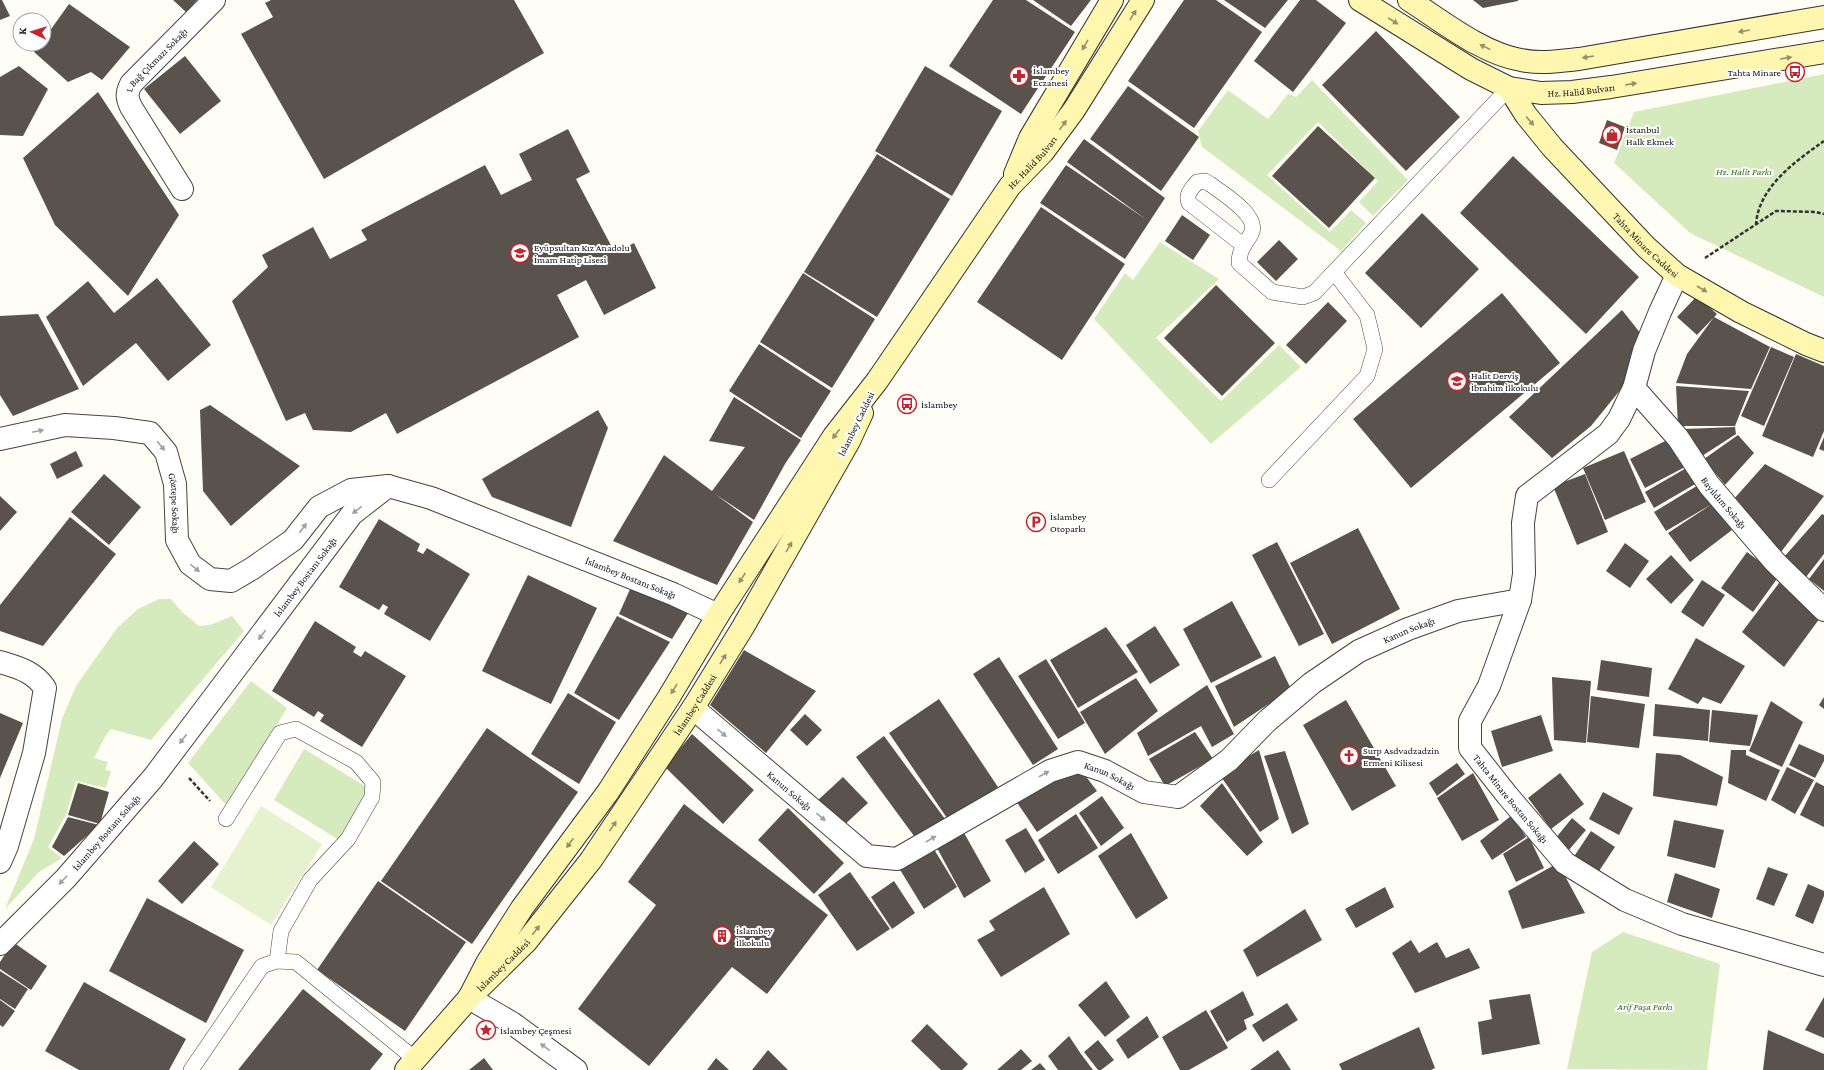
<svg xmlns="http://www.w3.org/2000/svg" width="1824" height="1070" font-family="'Crimson Pro',serif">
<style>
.green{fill:#d5ebbd}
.pitch{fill:#e6f2cf}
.building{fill:#5a524d}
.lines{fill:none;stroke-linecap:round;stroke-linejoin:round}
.lane-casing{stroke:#444;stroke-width:16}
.street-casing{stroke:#444;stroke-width:24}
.secondary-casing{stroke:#333;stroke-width:24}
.path{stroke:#333;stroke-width:2.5;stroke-dasharray:4 2;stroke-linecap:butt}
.lane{stroke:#fff;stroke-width:15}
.street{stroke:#fff;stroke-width:22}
.secondary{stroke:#fff6b0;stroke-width:22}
.oneway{fill:#948f68}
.oneway2{fill:#a0a0a0}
.labels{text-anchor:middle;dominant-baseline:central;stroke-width:4;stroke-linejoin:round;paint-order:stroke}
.street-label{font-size:10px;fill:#111;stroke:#fff}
.poi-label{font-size:10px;fill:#111;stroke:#fff;text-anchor:start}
.park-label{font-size:10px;font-style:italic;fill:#2f6b1f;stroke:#fff}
</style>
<rect width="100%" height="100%" fill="#fffdf5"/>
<!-- green -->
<path class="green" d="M1824 74V297L1690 233 1614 163 1634 112Z
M1312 80 1408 180 1373 216 1359 202 1378 181 1318 122 1267 175 1330 232 1351 210 1366 223 1341 251 1202 147 1198 131 1228 90 1268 119 1288 94 1296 97Z
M1160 242 1219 279 1156 338 1221 401 1279 345 1301 367 1211 444 1094 319 1125 273 1133 280Z
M159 599H171L182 612 199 626 210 625 232 616 244 631 151 740 111 729 105 737 94 758 108 762 105 770 111 771 106 788 76 781 66 815 48 847 62 858 39 872 5 909 34 839 62 719 76 686 117 628 138 609Z
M251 681 287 708 227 806 188 763Z
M304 749 370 789 339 840 274 800Z
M1623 932 1720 964 1707 1070 1567 1069 1592 952Z"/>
<!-- pitch -->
<path class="pitch" d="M261 806 322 844 271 925 211 887Z"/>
<!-- building -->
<path class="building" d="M0 0H2L10 16 0 20Z
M173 0H197L186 12Z
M271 0H514L544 53 324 179 241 34 273 17 265 3Z
M993 0H1026L1075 32 1021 114 949 66Z
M1033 0H1091L1071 26Z
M1184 0H1216L1262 32 1194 128 1128 81Z
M1224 0H1288L1265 28Z
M1300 0H1316L1346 23 1293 92 1254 61Z
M1473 0H1518V1L1483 8Z
M69 4 130 47 102 80 91 72 68 82 34 52 40 44H44V39Z
M1376 31 1460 117 1406 171 1322 85Z
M185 56 221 101 180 134 144 89Z
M19 66 48 89 23 136 0 135V77Z
M925 66 1002 111 952 196 875 151Z
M1128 86 1199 137 1161 191 1090 139Z
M98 92 179 215 128 296 55 225 23 158Z
M1607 120 1625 127 1617 150 1599 143Z
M1318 126 1375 178 1329 228 1272 176Z
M568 129 590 172 576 179 615 253 634 243 656 288 604 315 586 280 557 295 579 337 397 434 386 413 351 432 313 430 305 413 286 421 232 301 268 267 262 255 313 227 330 259 367 240 361 230 485 165 501 195 532 180 519 154Z
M1084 139 1165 198 1125 259 1040 203 1066 165 1147 220 1067 162Z
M877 154 950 199 877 317 804 272Z
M1513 156 1639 277 1586 334 1460 213Z
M1041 207 1125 264 1062 360 977 302Z
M1422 213 1479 269 1421 328 1365 273Z
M1182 215 1210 235 1193 260 1165 241Z
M1279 240 1298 259 1276 281 1257 262Z
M803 273 875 319 832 388 760 342Z
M157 278 211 345 168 381 136 343 83 386 46 317 88 281 114 313Z
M1216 285 1275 343 1222 396 1164 338Z
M1502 293 1560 363 1411 488 1353 419Z
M1697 296 1717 314 1697 335 1677 317Z
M1328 302 1347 321 1306 364 1286 345Z
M1622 310 1645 339 1635 362 1621 389 1591 426 1552 458 1509 417Z
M38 314 79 389 13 416 0 395V316Z
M1714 317 1770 347 1751 389 1676 383 1687 354Z
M759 344 831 391 801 438 729 391Z
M1771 347 1794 357 1764 426 1741 416Z
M1796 354 1824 366V431L1813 457 1762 436Z
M1676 386 1749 391 1735 426H1678Z
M734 397 801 440 785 464 754 520 715 494 753 522 717 585 613 541 664 455 712 491 745 447 709 441Z
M210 405 300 466 231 526 203 491 200 410Z
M598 410 608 428 571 527 492 497 482 479Z
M1735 427 1736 434 1702 456 1684 429Z
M1738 435 1754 453 1725 485 1704 459Z
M1824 437V451L1819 449Z
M1671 438 1687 466 1645 488 1630 459Z
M76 451 83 466 57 479 50 464Z
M1624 451 1646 502 1605 520 1583 468Z
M1765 464 1824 496 1781 552 1733 500Z
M1688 467 1697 483 1654 508 1645 492Z
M104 474 141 507 109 545 71 512Z
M1585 474 1608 532 1577 545 1553 486Z
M1700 484 1712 504 1666 531 1654 512Z
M0 496 17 512 0 531Z
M1712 504 1732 530 1690 562 1668 533Z
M1822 514 1824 515V554L1806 577 1784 557Z
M70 517 116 554 43 646 0 631V605Z
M379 519 420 544 417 551 423 554 427 548 470 574 430 641 384 614 388 607 383 604 379 610 339 587Z
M1358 528 1400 609 1332 644 1290 563Z
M1277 542 1324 634 1299 646 1252 555Z
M1625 543 1649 561 1630 588 1606 571Z
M1747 552 1779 576 1753 612 1721 588Z
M1671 555 1694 580 1671 604 1646 579Z
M1824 559V591L1809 579Z
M528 575 597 608 551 704 482 671Z
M1782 579 1820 618 1784 667 1742 632Z
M1702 580 1725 595 1703 627 1681 612Z
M631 587 690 610 672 639 619 614Z
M1232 601 1262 657 1211 683 1183 629Z
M617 616 670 642 619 720 574 693Z
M315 621 356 647 353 652 361 657 365 651 406 676 362 747 320 721 324 715 318 711 314 717 272 691Z
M1155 626 1180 665 1150 684 1126 645Z
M1106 627 1138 672 1078 708 1050 660Z
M1696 638 1745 666 1721 704 1703 697 1698 704 1668 689Z
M744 650 816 691 766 753 710 705Z
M1275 656 1291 689 1234 727 1215 686Z
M999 657 1058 749 1033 765 973 674Z
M1046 659 1085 723 1058 739 1018 676Z
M1601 660 1652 668 1649 697 1597 690Z
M1552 677 1591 681 1586 743 1554 740Z
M1136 678 1158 711 1105 754 1080 712Z
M1207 685 1234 734 1212 747 1201 726 1148 756 1137 733Z
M568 693 616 722 579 784 531 754Z
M1591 696 1645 704 1639 748 1587 742Z
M1824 697V709L1819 705Z
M939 699 998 787 949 821 889 733Z
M1346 700 1396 786 1352 811 1303 725Z
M1771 701 1803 722 1782 767 1749 751Z
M1655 704 1710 710 1708 741 1653 736Z
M1712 710 1758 715 1750 746 1709 742Z
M0 713 23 723 0 778Z
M805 714 822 730 807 746 790 730Z
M1541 715 1553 751 1502 767 1491 731Z
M487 728 578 792 472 944 381 881Z
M1195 732 1213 759 1165 786 1149 759Z
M692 734 754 790 723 824 665 767Z
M884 736 945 819 917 840 856 757Z
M1799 744 1824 755V761L1815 778 1789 765Z
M1259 750 1279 819 1260 832 1219 774Z
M1731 750H1746V755L1780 770 1766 801 1728 783Z
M1285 751 1309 824 1292 834 1264 756Z
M1656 753 1680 755 1723 777 1717 806 1653 796Z
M1457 763 1465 774 1437 796 1429 783Z
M1787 767 1814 780 1795 814 1771 800Z
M1081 770 1097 791 1037 832 1014 798Z
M1473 773 1499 820 1462 841 1437 798Z
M1560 773 1584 804 1551 829 1528 798Z
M843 777 868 803 842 827 817 801Z
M1816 782 1824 786V827L1800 815Z
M78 783 109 792 100 824 68 815Z
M1222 783 1263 842 1247 856 1200 806Z
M1603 792 1633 808 1619 835 1589 819Z
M1102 796 1124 828 1101 846 1079 813Z
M684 804 828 915 767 994 732 967 649 1066 578 1009 656 905 628 882Z
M788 808 844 863 814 894 758 840Z
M1076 814 1098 848 1058 874 1038 840Z
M1512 815 1526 837 1492 860 1480 841Z
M68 817 99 825 64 856 52 847Z
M1572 818 1586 830 1568 851 1555 839Z
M1674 820 1724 830 1715 868 1667 856Z
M1026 828 1045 860 1025 873 1005 840Z
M963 831 991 881 964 898 936 846Z
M1591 831 1615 847 1597 874 1573 858Z
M1131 833 1168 898 1136 919 1098 856Z
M1529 837 1544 868 1516 882 1503 854Z
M194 841 219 864 182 904 158 881Z
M932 846 957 887 924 909 899 868Z
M1558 863 1585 913 1522 929 1508 891Z
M1768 867 1788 874 1774 906 1756 899Z
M850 872 890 929 857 951 818 895Z
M1675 873 1720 889 1712 918 1667 902Z
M378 881 466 942 405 1031 317 970Z
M894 881 915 913 892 929 871 897Z
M1808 884 1824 891V896L1813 924 1795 916Z
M1044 887 1070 934 1001 977 977 940 995 930 989 921Z
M1385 887 1394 907 1356 928 1345 909Z
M147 898 244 950 206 1023 109 971Z
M1305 909 1322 940 1257 977 1243 950Z
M1411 940 1419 953 1437 942 1446 958 1469 948 1480 968 1415 993 1392 953Z
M13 942 47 966 31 990 0 969V962Z
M0 971 28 989 15 1009 0 999Z
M1106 981 1130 1017 1105 1037 1078 1005Z
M84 982 186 1039 169 1070H79L45 1051Z
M303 989 383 1054 370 1070H238Z
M1243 991 1254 1015 1244 1020 1247 1029 1227 1042 1210 1011Z
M1530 994 1540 1044 1482 1055 1478 1022 1492 1019 1489 1000Z
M1824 997V1038L1805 1030Z
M0 1000 15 1011 3 1027 0 1025Z
M1287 1003 1298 1020 1263 1042 1252 1025Z
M1206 1010 1228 1048 1189 1070H1180L1162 1037Z
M1147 1016 1159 1037 1128 1059 1116 1040Z
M927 1024 968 1064 962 1070H941L911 1041Z
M1419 1027 1435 1068 1431 1070H1342L1339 1064Z
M1768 1030 1824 1054V1070H1763Z
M1069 1036 1081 1054 1093 1070H1058L1048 1056Z
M1098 1040 1114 1060 1101 1070H1098L1084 1052Z
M1021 1049 1032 1061 1021 1070H997Z
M768 1050 788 1070H752Z
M1278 1050 1291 1070H1250Z
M484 1058 493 1070H469Z
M716 1058 729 1070H707Z
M1040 1063 1046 1070H1031Z"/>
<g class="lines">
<defs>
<path id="lane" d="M1243 245 1189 203C1185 194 1192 189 1197 182L1205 181 1210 184C1222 193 1261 216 1251 234 1245 245 1239 250 1239 263L1272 292 1303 297 1314 293 1334 272 1509 88
M1269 480 1367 376 1375 349 1367 315 1334 272
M226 819 280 733 296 729 356 762 373 782 372 797 348 839 310 880 281 931 277 961
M191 1070 262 966 277 961 296 962 415 1059"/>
<g id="street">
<path id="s1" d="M182 189 131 107C127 98 126 94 131 84L214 0"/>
<path id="s2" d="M1677 275 1660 312 1644 351 1634 388 1619 419 1608 434 1527 496 1523 523 1524 574 1520 600 1489 686 1470 721V748L1507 795 1565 863 1625 900 1682 924 1824 965"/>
<path id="s3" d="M1634 388 1678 438 1709 485 1775 562 1824 610"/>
<path id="s4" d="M0 439 65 425 114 428 150 433 166 452 175 484 177 540 190 564 210 579 231 581 253 568 293 540 319 507 351 490 388 486 431 498 673 594 718 615"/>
<path d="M0 662C19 668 33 671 45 688L34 753 7 846 0 862"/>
<path id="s5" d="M693 708 867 856 897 859 1050 771 1078 762 1105 771 1144 792 1178 797 1229 760 1267 721 1312 683 1359 651 1408 629 1458 611 1520 600"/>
<path id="s6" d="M0 944 66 878 153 778 352 514 388 486"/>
<path d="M469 998 512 1023 576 1070"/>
</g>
<g id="secondary">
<path id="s7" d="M1360 0 1471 69 1509 88 1541 93 1572 92 1611 87 1824 52"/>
<path d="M1409 0C1442 21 1483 54 1521 60 1540 64 1560 61 1579 59L1824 17"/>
<path id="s8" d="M1509 88 1526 115 1552 147 1646 247 1677 275 1741 312 1806 344 1824 351"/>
<path d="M1015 174 1030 138 1112 0"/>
<path id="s9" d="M469 998 487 963 522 908 608 792 669 697 718 615 834 436 877 381 1010 186 1043 152 1074 110 1143 0"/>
<path id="s10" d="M406 1070 469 998 526 942 591 860 693 708 743 627 849 441 862 413"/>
</g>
</defs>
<!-- lane casing -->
<use href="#lane" class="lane-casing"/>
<!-- street casing -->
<use href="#street" class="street-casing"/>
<!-- secondary casing -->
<use href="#secondary" class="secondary-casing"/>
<!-- path -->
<path class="path" d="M1756 225C1758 187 1796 161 1824 141
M1705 258 1776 211 1816 212 1824 214
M189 778 210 801"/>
<!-- lane -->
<use href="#lane" class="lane"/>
<!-- street -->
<use href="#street" class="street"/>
<!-- secondary -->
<use href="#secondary" class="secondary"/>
</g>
<!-- one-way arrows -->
<defs><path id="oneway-solid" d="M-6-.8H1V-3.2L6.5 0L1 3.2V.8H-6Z"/></defs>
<g class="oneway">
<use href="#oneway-solid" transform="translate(1133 15) rotate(-58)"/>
<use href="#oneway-solid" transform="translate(1393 21) rotate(32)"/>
<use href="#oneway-solid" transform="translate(1744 31) rotate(170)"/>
<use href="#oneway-solid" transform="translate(1085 45) rotate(120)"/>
<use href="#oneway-solid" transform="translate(1485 47) rotate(-154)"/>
<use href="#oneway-solid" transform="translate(1588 57) rotate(171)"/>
<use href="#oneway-solid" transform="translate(1786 58) rotate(-9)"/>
<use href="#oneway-solid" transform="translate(1631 84) rotate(-9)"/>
<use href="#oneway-solid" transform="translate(1530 121) rotate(50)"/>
<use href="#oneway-solid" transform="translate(1063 125) rotate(-54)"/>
<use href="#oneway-solid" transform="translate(1702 289) rotate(30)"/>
<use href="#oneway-solid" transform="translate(836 434) rotate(127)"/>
<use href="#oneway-solid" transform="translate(789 547) rotate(-60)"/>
<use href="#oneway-solid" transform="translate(742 578) rotate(123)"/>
<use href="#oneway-solid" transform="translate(723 659) rotate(-58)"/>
<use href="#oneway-solid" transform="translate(674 689) rotate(121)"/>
<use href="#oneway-solid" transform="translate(613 826) rotate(-56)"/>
<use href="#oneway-solid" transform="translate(570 843) rotate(126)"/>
<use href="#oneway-solid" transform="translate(536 930) rotate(-52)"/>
</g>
<g class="oneway2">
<use href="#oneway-solid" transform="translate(38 431) rotate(-12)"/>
<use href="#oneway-solid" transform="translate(161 446) rotate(51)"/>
<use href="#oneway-solid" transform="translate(357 510) rotate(142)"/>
<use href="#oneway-solid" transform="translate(303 528) rotate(-53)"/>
<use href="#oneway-solid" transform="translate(195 568) rotate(38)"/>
<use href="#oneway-solid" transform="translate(262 635) rotate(127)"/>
<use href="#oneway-solid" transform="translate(722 733) rotate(40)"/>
<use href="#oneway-solid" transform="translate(183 739) rotate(127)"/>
<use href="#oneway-solid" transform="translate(1044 774) rotate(-29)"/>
<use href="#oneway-solid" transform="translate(821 817) rotate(41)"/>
<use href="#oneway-solid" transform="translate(931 839) rotate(-30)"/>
<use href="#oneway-solid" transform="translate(63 880) rotate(134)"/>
<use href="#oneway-solid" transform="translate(545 1047) rotate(-144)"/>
</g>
<!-- icons -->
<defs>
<symbol id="bus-ring" viewBox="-11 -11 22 22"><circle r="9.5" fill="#fff" stroke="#c4262e" stroke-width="1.5"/><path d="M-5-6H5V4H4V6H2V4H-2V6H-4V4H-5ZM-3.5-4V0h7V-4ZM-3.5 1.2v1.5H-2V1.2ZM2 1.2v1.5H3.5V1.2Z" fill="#c4262e"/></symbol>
<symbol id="pharmacy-ring" viewBox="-11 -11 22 22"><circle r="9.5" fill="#fff" stroke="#c4262e" stroke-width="1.5"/><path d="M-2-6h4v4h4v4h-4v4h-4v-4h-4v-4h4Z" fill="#c4262e"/></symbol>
<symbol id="shop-ring" viewBox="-11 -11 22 22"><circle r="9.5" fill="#fff" stroke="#c4262e" stroke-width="1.5"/><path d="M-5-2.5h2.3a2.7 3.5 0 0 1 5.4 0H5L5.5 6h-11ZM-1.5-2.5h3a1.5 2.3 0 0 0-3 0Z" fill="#c4262e"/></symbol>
<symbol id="school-ring" viewBox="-11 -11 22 22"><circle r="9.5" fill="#fff" stroke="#c4262e" stroke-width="1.5"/><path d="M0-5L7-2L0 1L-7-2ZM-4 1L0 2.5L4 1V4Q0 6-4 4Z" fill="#c4262e"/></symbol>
<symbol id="parking-ring" viewBox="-11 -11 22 22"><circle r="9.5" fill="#fff" stroke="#c4262e" stroke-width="1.5"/><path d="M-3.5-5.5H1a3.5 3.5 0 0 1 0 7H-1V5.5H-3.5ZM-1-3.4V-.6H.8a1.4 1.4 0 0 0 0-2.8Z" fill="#c4262e"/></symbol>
<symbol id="church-ring" viewBox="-11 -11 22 22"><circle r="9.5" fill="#fff" stroke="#c4262e" stroke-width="1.5"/><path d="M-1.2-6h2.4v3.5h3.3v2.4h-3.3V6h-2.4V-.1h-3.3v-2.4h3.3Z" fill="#c4262e"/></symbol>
<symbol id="building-ring" viewBox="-11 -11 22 22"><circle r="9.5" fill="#fff" stroke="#c4262e" stroke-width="1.5"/><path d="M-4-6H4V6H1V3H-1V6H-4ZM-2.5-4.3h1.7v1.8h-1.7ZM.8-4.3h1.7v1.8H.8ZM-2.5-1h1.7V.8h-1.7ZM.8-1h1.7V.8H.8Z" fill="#c4262e"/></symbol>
<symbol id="sight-ring" viewBox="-11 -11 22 22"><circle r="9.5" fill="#fff" stroke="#c4262e" stroke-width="1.5"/><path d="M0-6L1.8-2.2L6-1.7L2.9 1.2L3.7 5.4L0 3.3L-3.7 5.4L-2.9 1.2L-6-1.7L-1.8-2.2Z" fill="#c4262e"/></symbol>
</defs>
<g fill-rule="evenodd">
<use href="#bus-ring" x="1784" y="61" width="22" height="22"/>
<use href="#pharmacy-ring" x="1008" y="65" width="22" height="22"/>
<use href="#shop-ring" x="1601" y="124" width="22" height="22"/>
<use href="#school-ring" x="509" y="242" width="22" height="22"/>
<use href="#school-ring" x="1446" y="370" width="22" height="22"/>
<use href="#bus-ring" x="896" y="393" width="22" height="22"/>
<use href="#parking-ring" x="1025" y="511" width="22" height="22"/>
<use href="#church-ring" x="1338" y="745" width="22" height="22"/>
<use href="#building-ring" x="711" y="925" width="22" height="22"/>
<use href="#sight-ring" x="475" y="1019" width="22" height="22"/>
</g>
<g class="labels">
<!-- street labels -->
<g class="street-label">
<text stroke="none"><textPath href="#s1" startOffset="155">1. Bağ Çıkmazı Sokağı</textPath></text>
<text stroke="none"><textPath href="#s7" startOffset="246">Hz. Halid Bulvarı</textPath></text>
<text stroke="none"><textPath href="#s9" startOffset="1009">Hz. Halid Bulvarı</textPath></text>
<text stroke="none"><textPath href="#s8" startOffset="209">Tahta Minare Caddesi</textPath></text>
<text transform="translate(856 424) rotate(-64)">İslambey Caddesi</text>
<text stroke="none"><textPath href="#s3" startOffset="146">Bayıldım Sokağı</textPath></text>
<text stroke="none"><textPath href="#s4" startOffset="229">Göztepe Sokağı</textPath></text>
<text stroke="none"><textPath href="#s6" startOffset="478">İslambey Bostanı Sokağı</textPath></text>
<text stroke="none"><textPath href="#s4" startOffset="789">İslambey Bostanı Sokağı</textPath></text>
<text stroke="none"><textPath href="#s5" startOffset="859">Kanun Sokağı</textPath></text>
<text stroke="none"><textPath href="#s10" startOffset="467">İslambey Caddesi</textPath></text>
<text stroke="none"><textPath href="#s5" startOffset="499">Kanun Sokağı</textPath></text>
<text stroke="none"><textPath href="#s5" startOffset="127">Kanun Sokağı</textPath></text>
<text stroke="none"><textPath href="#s2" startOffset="604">Tahta Minare Bostan Sokağı</textPath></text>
<text stroke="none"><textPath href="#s6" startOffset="154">İslambey Bostanı Sokağı</textPath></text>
<text stroke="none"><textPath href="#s10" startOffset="143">İslambey Caddesi</textPath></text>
</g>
<!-- poi labels -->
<g class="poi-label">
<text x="1033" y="70">İslambey<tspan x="1033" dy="12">Eczanesi</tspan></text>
<text x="1781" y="72" text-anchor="end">Tahta Minare</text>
<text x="1626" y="129">İstanbul<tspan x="1626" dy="12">Halk Ekmek</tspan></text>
<text x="534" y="247">Eyüpsultan Kız Anadolu<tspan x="534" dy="12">İmam Hatip Lisesi</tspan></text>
<text x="1471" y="375">Halit Derviş<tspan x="1471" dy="12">İbrahim İlkokulu</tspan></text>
<text x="921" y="404">İslambey</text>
<text x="1050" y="516">İslambey<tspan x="1050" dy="12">Otoparkı</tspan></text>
<text x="1363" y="750">Surp Asdvadzadzin<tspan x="1363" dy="12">Ermeni Kilisesi</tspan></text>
<text x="736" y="930">İslambey<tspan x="736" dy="12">İlkokulu</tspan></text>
<text x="500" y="1030">İslambey Çeşmesi</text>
</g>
<!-- park labels -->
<g class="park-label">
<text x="1744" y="171">Hz. Halit Parkı</text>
<text x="1645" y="1006">Arif Paşa Parkı</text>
</g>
</g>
<!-- north arrow -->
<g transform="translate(32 32) rotate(274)"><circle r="19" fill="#ffffff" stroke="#a0a0a0"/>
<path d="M0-3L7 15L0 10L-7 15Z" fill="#c4262e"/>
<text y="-6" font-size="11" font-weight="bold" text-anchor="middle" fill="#111111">K</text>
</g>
</svg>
